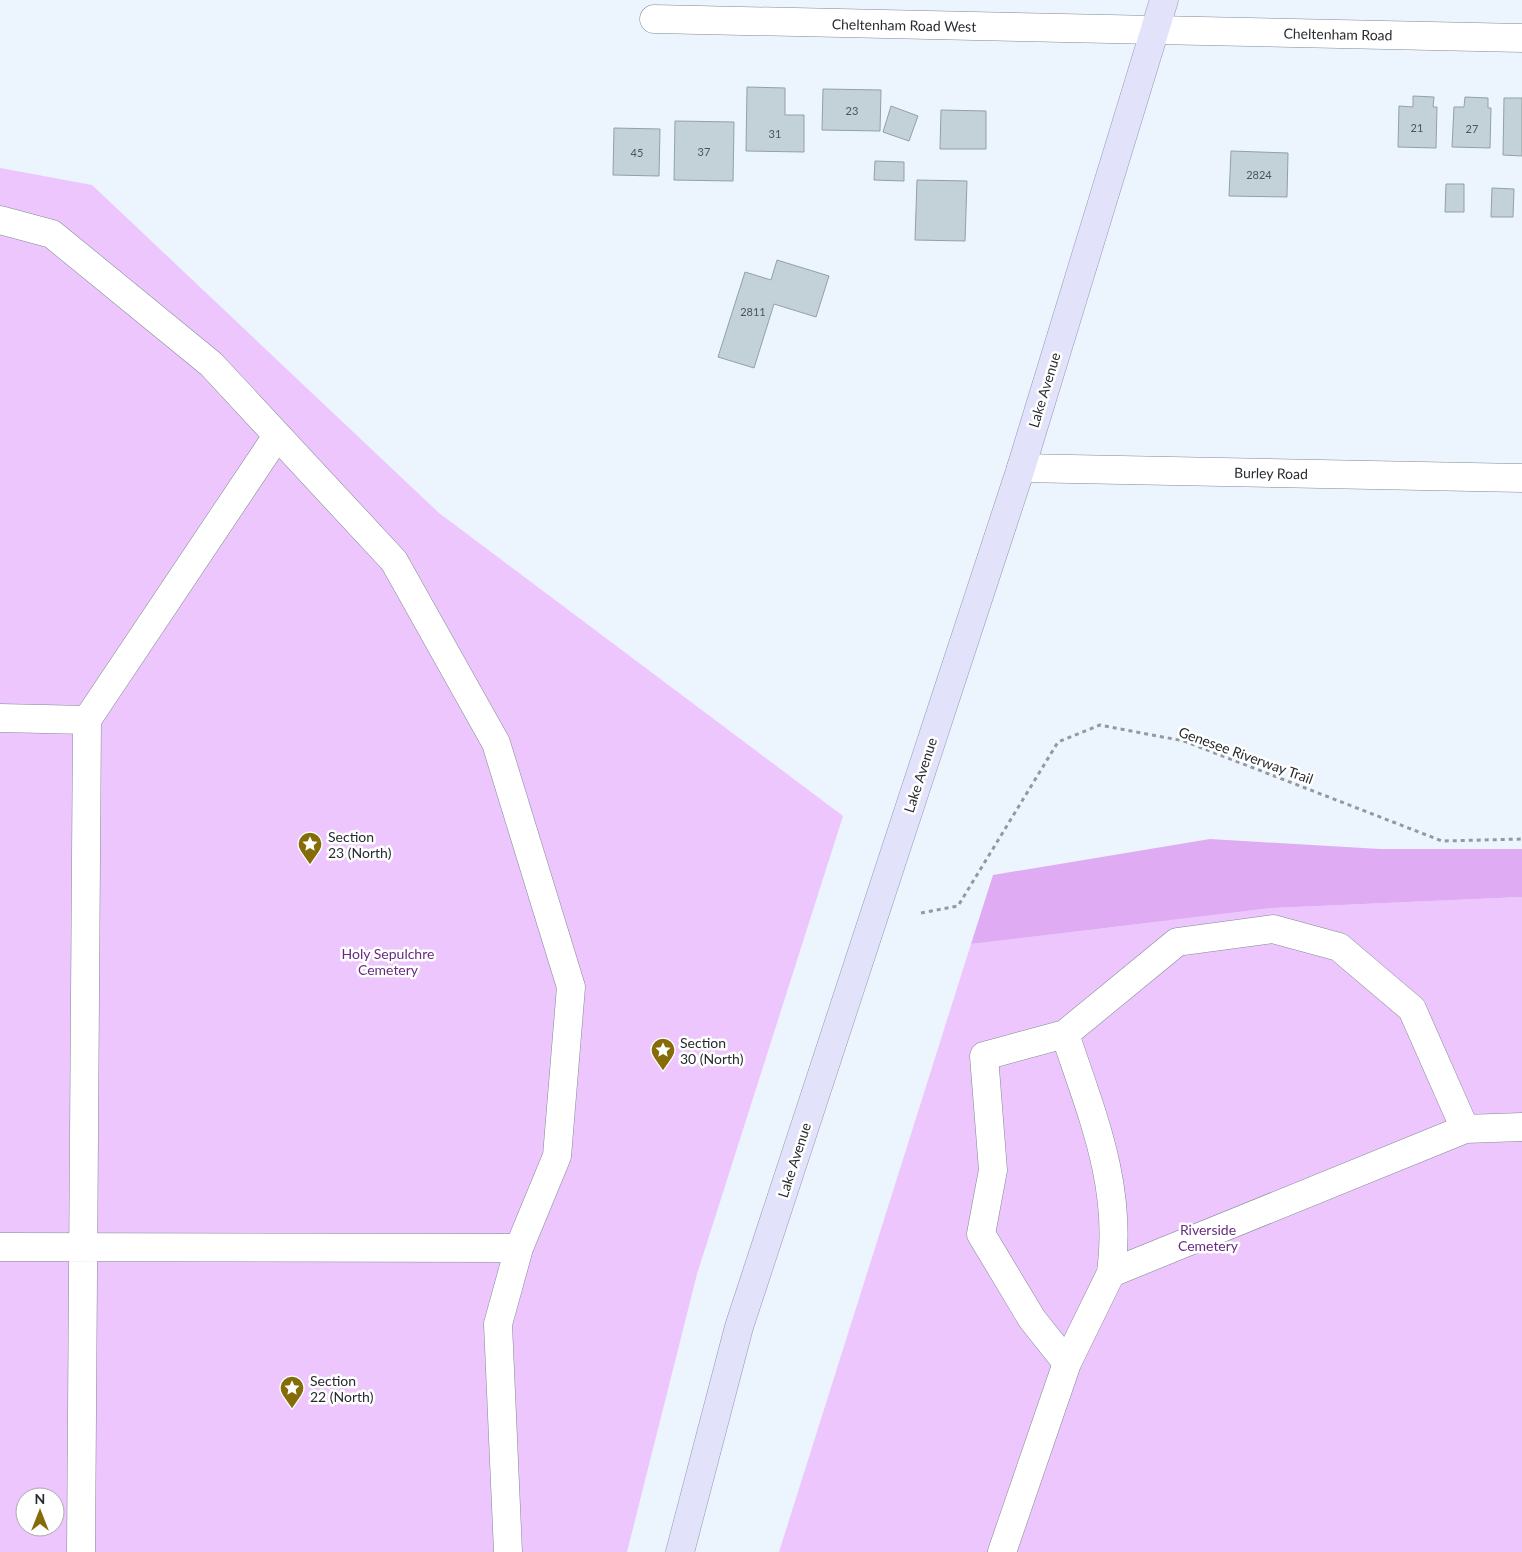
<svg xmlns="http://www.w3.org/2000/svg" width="1522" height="1552" font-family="Lato,sans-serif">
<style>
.green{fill:#ecc6fd;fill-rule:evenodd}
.forest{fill:#dfacf4}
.building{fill:#c3d2d8;stroke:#92a1a6}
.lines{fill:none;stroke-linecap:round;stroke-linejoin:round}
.minor-casing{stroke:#818a94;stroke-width:29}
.major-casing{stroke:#9497b2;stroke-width:29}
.path{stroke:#9399a0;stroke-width:3;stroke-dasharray:4 4;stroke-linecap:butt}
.minor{stroke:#fff;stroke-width:28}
.major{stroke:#e2e3fb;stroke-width:28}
.labels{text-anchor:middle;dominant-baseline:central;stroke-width:5;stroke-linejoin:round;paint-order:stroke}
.number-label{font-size:11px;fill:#4e5559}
.street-label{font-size:14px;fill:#272b2f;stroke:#fff}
.poi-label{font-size:14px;fill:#272b2f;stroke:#fff;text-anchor:start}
.park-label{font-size:14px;fill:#682b7f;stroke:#fff}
</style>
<rect width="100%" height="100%" fill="#ecf4fd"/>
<!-- green -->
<path class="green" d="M0 168 92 185 439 513 843 816 697 1274 627 1552H0ZM25 1497H55V1527H25Z
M1522 897V1552H779L971 944 1273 908Z"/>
<!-- forest -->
<path class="forest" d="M1210 839 1380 849H1522V897L1273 908 971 944 993 875Z"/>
<!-- building -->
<path class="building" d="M747 87 785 88V115H804V152L746 151Z
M823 89 881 90 880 131 822 130Z
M1413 96 1434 97 1433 107H1437L1436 148 1398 147 1399 106 1413 107Z
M1465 97 1488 98V108H1491L1490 148 1452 147 1454 107H1464Z
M1504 98H1522V156L1503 155Z
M891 106 918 116 909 141 883 132Z
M941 110 986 111V149H940Z
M675 121 734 122 733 181 674 180Z
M614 128 660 129 659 176 613 175Z
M1231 151 1288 153 1287 197 1229 196Z
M875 161 904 162V181L874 180Z
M917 180 967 181 965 241 915 240Z
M1446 184H1464V212H1445Z
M1492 188 1514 189 1513 217H1491Z
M777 260 829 276 816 317 774 304 754 368 718 357 745 272 771 280Z"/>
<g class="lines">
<defs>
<path id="minor" d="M654 19 1522 38
M0 220 52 234 211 364 394 561 496 743 571 987 557 1156 519 1248 498 1324 508 1552
M1021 468 1522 478
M0 718 87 720 277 436
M1065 1034C1092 1115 1123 1186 1111 1273
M0 1247 519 1248
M1067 1363 1032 1319 981 1234 993 1170 984 1056 1065 1034 1177 942 1273 929 1339 947 1412 1009 1465 1129
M81 1552 87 720
M1002 1552 1067 1363 1111 1273 1465 1129 1522 1127"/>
<path id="major" d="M680 1552 739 1327 1021 468 1164 0"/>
</defs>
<!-- minor casing -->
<use href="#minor" class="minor-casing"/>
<!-- major casing -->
<use href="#major" class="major-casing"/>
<!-- path -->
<path class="path" d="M921 913 958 906 1058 742 1100 725 1184 741 1442 841 1522 839"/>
<!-- minor -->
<use href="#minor" class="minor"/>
<!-- major -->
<use href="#major" class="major"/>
</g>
<!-- icons -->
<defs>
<symbol id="sight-pin" viewBox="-11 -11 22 30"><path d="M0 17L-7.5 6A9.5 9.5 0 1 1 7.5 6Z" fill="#856c09" stroke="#fff"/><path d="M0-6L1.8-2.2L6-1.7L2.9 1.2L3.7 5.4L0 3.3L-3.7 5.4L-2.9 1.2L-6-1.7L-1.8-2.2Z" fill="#fff"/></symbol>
</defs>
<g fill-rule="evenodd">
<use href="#sight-pin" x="296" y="830" width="28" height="38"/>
<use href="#sight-pin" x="649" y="1036" width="28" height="38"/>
<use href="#sight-pin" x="278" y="1374" width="28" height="38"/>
</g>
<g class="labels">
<!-- number labels -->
<g class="number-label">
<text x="852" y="110">23</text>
<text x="1417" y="127">21</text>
<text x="1472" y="128">27</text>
<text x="775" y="133">31</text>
<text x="704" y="151">37</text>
<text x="637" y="152">45</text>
<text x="1259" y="174">2824</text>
<text x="753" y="311">2811</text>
</g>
<!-- street labels -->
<g class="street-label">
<text transform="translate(904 25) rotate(1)">Cheltenham Road West</text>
<text transform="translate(1338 34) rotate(1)">Cheltenham Road</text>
<text transform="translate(1044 390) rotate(-73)">Lake Avenue</text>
<text transform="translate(1271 473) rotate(1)">Burley Road</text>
<text transform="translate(1246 755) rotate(20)">Genesee Riverway Trail</text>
<text transform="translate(920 775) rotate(-72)">Lake Avenue</text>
<text transform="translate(794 1160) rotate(-72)">Lake Avenue</text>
</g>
<!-- poi labels -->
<g class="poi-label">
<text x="328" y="836">Section<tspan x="328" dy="16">23 (North)</tspan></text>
<text x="680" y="1042">Section<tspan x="680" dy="16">30 (North)</tspan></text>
<text x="310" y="1380">Section<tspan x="310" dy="16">22 (North)</tspan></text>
</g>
<!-- park labels -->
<g class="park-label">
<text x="388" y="953">Holy Sepulchre<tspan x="388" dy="16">Cemetery</tspan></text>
<text x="1208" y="1229">Riverside<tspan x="1208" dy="16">Cemetery</tspan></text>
</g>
</g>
<!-- north arrow -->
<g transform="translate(40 1512)"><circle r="24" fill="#ffffff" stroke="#a9aaac"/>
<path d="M0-4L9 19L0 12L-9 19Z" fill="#856c09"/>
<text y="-8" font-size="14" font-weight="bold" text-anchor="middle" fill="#272b2f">N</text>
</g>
</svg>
